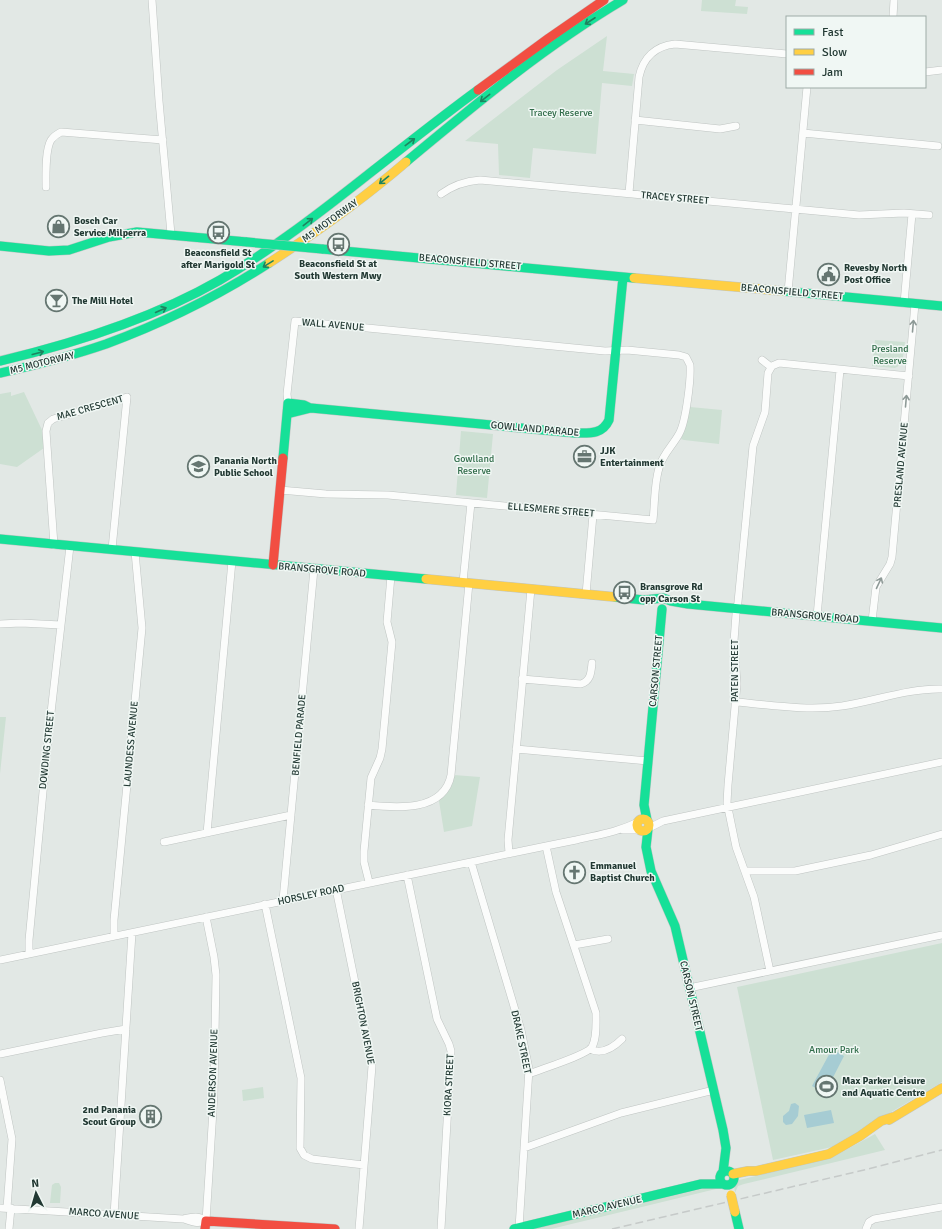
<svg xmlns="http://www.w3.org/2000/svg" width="942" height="1229" font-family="Signika,sans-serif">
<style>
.green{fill:#cde0d3}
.water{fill:#a6ccd3}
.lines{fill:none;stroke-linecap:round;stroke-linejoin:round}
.street-casing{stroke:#bfc4c2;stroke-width:8}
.fast-casing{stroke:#bfc5c3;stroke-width:10}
.slow-casing{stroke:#bfc5c3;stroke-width:10}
.jam-casing{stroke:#bfc5c3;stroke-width:10}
.street{stroke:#fbfcfb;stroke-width:7}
.fast{stroke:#16e098;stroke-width:9}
.slow{stroke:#ffcf43;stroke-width:9}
.jam{stroke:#f24e42;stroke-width:9}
.rail{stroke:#c6cac9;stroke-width:1.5;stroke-dasharray:8 4;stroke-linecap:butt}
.fast-bridge-casing{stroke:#bfc5c3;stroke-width:10;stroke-linecap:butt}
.slow-bridge-casing{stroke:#bfc5c3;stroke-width:10;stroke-linecap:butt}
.fast-bridge{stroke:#16e098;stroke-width:9}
.slow-bridge{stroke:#ffcf43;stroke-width:9}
.oneway{stroke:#1d8460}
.oneway2{stroke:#8e9a97}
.labels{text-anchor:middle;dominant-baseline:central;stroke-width:3;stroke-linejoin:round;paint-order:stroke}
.park-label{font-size:10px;fill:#306c49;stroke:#f0f7f4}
.street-label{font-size:10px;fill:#223933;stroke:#f0f7f4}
.poi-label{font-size:10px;font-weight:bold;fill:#223933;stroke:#f0f7f4;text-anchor:start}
</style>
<rect width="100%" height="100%" fill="#e2e8e5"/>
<!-- green -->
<path class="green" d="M702 0H736L735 6 748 7 747 14 701 11Z
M607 36 603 71 634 74 632 86 602 83 596 154 533 148 530 178 499 175 498 144 465 141 557 70Z
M875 340 905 342 902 364 895 368 872 366Z
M11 392V396L24 392 42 430 44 448 17 467 0 464V394Z
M690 407 722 410 719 444 684 440 681 439 686 426Z
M461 431 493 434 487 498 456 495Z
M0 717H6L0 774Z
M454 775 480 777 472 826 444 832 439 801 449 789Z
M942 943V1082L832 1147 773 1160 737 987Z
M263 1087 264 1098 243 1101 242 1090Z
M875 1134 885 1150 744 1184 738 1186 735 1193 734 1186 739 1180 831 1158Z
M55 1183H59L61 1187 60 1203H50L52 1185Z
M715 1186 716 1189 551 1229H530Z"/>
<!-- water -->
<path class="water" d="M832 1049 844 1056 825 1093 812 1086Z
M795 1103 799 1106 798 1116 792 1124 786 1125 783 1122V1116L789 1111 791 1104Z
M831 1110 834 1123 807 1128 804 1115Z"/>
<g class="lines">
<defs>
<path id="street" d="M152 0 159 101 171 234
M893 17 894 0
M925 72 942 70
M635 120 720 129 736 126
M803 133 938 146
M46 187C46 175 45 150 51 140 54 136 57 134 61 132L163 140
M629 193 639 77C643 58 655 46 675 44L787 54
M441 194C452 186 466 181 480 180L859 215 904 213 929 215
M788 292 807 87
M904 303 912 214
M762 360 771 367
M280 490 326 494 388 495 653 520C655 503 654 481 660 465 664 453 673 445 679 434 686 422 691 379 690 365L686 357 679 355 627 350 605 351 295 321 287 394 288 403
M54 545 46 431 48 423 53 419 127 397 112 549
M463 582 471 503
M586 594 593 515
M817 616 840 370
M872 621 876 587 890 564 892 557 915 304
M0 624 21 623 61 625
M522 679 581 684C591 681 591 672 592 663
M736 702C771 705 807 711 842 706 875 701 909 688 942 689
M516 749 648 761
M368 805C397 808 444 812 451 775L469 583
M649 828 663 821 942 762
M623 830H639
M207 833 232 561
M164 842 291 815
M509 853 508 840 531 589
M471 862 521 1030 529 1069 519 1228
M745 871H795L871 855 942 834
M407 875 437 1019 449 1044 451 1051 441 1229
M369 882 364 862V851L371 778 380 758 382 749 392 642 387 622 391 576
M336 889 372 1066 359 1229
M283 900 314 569
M265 904 301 1078 300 1148 304 1155 312 1159 364 1165
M206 917 214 957 216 975 214 1094 206 1221
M114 936V920L142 628 135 552
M574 945 608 939
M29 954V940L48 739 70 546
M0 960 471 862C506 854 541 847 576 840 597 835 618 832 638 822
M770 971 754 897 736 847 727 803 728 785 737 684 734 641 736 614 738 602 753 446 765 412 768 373 772 366 779 363 909 376
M689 988 942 935
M590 1049C602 1055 614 1047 622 1039
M0 1054 102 1033 126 1029
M529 1074C541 1069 587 1055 592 1047 597 1038 596 1023 596 1013L556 892 546 846
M0 1080 12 1139 7 1208
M524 1148 621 1113 714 1090
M0 1208 183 1219C192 1217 199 1215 206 1221
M114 1215 132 933
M184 1219C192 1222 198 1224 206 1221
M9 1229 11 1208
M866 1229 869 1222 874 1219 942 1207"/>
<path id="fast" d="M406 162C477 103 544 47 623 0
M0 246 49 251 69 250 109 237 137 232 247 242
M322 249 634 278
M783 291 942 306
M0 361C76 343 152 319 220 280 273 249 322 211 370 173 406 145 441 117 478 90
M0 373C36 365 71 356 106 344 163 323 218 296 269 263
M287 414 311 408 575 433C589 433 602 435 609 420L623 277
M283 458 288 403 304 405 310 408
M0 539 426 579
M615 597 644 600 663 598 671 601 688 604 942 628
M647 820 644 805 662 609
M648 829 646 847 651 871 675 926 723 1130 726 1148 723 1172
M720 1178a7 7 0 1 1 14 0a7 7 0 1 1-14 0Z
M735 1212 739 1229
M514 1229 701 1184H723"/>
<path id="slow" d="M269 263C317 232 363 199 406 162
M634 278 783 291
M426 579 615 597
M637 825a6 6 0 1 1 12 0a6 6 0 1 1-12 0Z
M889 1120 942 1088
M733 1174 748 1171H756L829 1154 860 1136 881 1121 893 1117"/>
<path id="jam" d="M478 90 549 38 604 0
M273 565 283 458
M205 1229 206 1221 335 1229"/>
</defs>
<!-- street casing -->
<use href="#street" class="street-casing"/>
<!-- fast casing -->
<use href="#fast" class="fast-casing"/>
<!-- slow casing -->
<use href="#slow" class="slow-casing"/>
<!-- jam casing -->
<use href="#jam" class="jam-casing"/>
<!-- street -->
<use href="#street" class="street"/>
<!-- fast -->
<use href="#fast" class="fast"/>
<!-- slow -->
<use href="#slow" class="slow"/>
<!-- jam -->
<use href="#jam" class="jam"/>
<!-- rail -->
<path class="rail" d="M612 1229 868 1169 942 1150"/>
<defs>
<path id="fast-bridge" d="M247 242 322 249"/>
<path id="slow-bridge" d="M731 1195 735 1212"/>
</defs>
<!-- fast-bridge casing -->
<use href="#fast-bridge" class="fast-bridge-casing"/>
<!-- slow-bridge casing -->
<use href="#slow-bridge" class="slow-bridge-casing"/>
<!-- fast-bridge -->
<use href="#fast-bridge" class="fast-bridge"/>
<!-- slow-bridge -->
<use href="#slow-bridge" class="slow-bridge"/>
</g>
<!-- one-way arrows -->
<defs><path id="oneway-shaft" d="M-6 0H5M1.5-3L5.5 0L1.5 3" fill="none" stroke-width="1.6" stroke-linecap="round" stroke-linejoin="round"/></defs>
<g class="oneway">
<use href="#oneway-shaft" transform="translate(590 21) rotate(147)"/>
<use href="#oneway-shaft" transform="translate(485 98) rotate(142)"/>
<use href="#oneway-shaft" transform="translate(410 142) rotate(-37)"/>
<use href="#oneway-shaft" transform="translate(384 180) rotate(141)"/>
<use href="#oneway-shaft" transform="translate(308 222) rotate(-38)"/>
<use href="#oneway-shaft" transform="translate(268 264) rotate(148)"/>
<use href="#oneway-shaft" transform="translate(161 310) rotate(-24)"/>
<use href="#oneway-shaft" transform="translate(38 353) rotate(-15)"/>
</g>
<g class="oneway2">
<use href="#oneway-shaft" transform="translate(913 326) rotate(-85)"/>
<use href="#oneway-shaft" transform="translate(906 401) rotate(-85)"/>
<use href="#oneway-shaft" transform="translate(879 583) rotate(-65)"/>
</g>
<!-- icons -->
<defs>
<symbol id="shop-ring" viewBox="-11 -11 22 22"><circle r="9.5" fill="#f0f7f4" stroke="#657671" stroke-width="1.5"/><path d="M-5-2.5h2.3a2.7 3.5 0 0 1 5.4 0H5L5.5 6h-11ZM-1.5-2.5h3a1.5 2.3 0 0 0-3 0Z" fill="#657671"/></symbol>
<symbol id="bus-ring" viewBox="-11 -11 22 22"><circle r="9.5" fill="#f0f7f4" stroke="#657671" stroke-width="1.5"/><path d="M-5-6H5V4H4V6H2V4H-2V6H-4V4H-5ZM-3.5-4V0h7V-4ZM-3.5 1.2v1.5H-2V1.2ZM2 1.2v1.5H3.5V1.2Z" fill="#657671"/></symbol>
<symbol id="civic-ring" viewBox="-11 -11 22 22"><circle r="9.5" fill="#f0f7f4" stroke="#657671" stroke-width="1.5"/><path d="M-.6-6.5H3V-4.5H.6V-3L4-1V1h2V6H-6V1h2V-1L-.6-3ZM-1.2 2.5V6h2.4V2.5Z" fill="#657671"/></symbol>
<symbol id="bar-ring" viewBox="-11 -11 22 22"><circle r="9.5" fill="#f0f7f4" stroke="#657671" stroke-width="1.5"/><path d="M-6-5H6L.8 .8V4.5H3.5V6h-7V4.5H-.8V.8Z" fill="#657671"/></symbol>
<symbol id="office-ring" viewBox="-11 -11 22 22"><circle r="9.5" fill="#f0f7f4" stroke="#657671" stroke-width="1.5"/><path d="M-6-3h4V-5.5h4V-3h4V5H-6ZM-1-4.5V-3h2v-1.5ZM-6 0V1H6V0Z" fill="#657671"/></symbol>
<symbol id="school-ring" viewBox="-11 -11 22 22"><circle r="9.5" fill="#f0f7f4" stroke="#657671" stroke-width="1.5"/><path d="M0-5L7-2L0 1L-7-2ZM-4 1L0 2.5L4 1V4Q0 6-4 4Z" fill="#657671"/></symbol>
<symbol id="church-ring" viewBox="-11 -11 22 22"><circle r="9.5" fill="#f0f7f4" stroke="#657671" stroke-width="1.5"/><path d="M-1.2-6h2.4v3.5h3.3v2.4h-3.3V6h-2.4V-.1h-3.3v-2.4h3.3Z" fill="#657671"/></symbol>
<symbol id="stadium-ring" viewBox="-11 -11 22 22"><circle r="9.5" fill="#f0f7f4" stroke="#657671" stroke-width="1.5"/><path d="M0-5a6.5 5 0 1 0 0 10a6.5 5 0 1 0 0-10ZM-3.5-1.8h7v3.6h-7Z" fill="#657671"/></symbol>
<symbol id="building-ring" viewBox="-11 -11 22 22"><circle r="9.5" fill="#f0f7f4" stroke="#657671" stroke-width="1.5"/><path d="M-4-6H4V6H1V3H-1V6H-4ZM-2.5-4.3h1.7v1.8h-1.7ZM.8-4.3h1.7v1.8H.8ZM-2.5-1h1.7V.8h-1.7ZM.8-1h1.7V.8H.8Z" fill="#657671"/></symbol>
</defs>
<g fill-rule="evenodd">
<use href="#shop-ring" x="46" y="214" width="25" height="25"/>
<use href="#bus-ring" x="206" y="220" width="25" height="25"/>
<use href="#bus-ring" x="326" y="232" width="25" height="25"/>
<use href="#civic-ring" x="816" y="262" width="25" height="25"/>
<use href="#bar-ring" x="44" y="288" width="25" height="25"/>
<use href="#office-ring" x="572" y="444" width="25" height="25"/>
<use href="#school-ring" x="186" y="454" width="25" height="25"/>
<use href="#bus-ring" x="612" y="580" width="25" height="25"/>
<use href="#church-ring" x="562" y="860" width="25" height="25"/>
<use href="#stadium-ring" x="814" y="1074" width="25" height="25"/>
<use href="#building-ring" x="138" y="1104" width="25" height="25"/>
</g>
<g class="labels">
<!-- park labels -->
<g class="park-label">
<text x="561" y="113">Tracey Reserve</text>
<text x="890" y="349">Presland<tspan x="890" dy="12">Reserve</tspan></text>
<text x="474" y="459">Gowlland<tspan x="474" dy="12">Reserve</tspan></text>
<text x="834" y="1050">Amour Park</text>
</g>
<!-- street labels -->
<g class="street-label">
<text transform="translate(675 198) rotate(5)">TRACEY STREET</text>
<text transform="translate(330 221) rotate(-36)">M5 MOTORWAY</text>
<text transform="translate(470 262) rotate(5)">BEACONSFIELD STREET</text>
<text transform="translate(792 292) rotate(5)">BEACONSFIELD STREET</text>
<text transform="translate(333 325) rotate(5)">WALL AVENUE</text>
<text transform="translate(42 363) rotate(-14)">M5 MOTORWAY</text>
<text transform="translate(90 408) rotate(-16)">MAE CRESCENT</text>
<text transform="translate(535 429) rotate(5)">GOWLLAND PARADE</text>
<text transform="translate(901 465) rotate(-85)">PRESLAND AVENUE</text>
<text transform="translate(551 510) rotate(5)">ELLESMERE STREET</text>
<text transform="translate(322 570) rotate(5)">BRANSGROVE ROAD</text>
<text transform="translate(815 616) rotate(5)">BRANSGROVE ROAD</text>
<text transform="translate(656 671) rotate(-85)">CARSON STREET</text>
<text transform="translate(735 671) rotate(-90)">PATEN STREET</text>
<text transform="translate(299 735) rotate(-85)">BENFIELD PARADE</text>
<text transform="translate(131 744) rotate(-85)">LAUNDESS AVENUE</text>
<text transform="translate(47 750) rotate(-84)">DOWDING STREET</text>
<text transform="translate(311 895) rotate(-12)">HORSLEY ROAD</text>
<text transform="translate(691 996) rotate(77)">CARSON STREET</text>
<text transform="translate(363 1023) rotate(79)">BRIGHTON AVENUE</text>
<text transform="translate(521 1042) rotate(78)">DRAKE STREET</text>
<text transform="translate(213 1073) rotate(-88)">ANDERSON AVENUE</text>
<text transform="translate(449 1085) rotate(-87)">KIORA STREET</text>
<text transform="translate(607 1207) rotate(-13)">MARCO AVENUE</text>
<text transform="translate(104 1214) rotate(4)">MARCO AVENUE</text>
</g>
<!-- poi labels -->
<g class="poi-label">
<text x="74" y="221">Bosch Car<tspan x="74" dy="12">Service Milperra</tspan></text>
<text x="218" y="253" text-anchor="middle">Beaconsfield St<tspan x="218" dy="12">after Marigold St</tspan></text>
<text x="338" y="264" text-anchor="middle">Beaconsfield St at<tspan x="338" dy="12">South Western Mwy</tspan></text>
<text x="844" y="268">Revesby North<tspan x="844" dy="12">Post Office</tspan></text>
<text x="72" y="301">The Mill Hotel</text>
<text x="600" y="451">JJK<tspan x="600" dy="12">Entertainment</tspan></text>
<text x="214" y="461">Panania North<tspan x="214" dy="12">Public School</tspan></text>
<text x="640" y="587">Bransgrove Rd<tspan x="640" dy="12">opp Carson St</tspan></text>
<text x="590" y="866">Emmanuel<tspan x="590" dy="12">Baptist Church</tspan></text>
<text x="842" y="1081">Max Parker Leisure<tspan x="842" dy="12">and Aquatic Centre</tspan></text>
<text x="136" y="1110" text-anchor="end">2nd Panania<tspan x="136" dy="12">Scout Group</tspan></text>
</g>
</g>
<!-- legend -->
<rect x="786" y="16" width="140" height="72" fill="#f0f7f4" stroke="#9eaba7"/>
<rect x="794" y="29" width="20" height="6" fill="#16e098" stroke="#9eaba7"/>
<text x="822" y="36" font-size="12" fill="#223933">Fast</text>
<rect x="794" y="49" width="20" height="6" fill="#ffcf43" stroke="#9eaba7"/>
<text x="822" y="56" font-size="12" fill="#223933">Slow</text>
<rect x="794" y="69" width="20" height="6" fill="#f24e42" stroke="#9eaba7"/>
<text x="822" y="76" font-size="12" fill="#223933">Jam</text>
<!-- north arrow -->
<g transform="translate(36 1193) rotate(355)" stroke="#f0f7f4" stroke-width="3" paint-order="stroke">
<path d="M0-3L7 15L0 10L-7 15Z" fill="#223933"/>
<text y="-6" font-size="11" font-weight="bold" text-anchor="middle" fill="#223933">N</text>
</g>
</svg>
